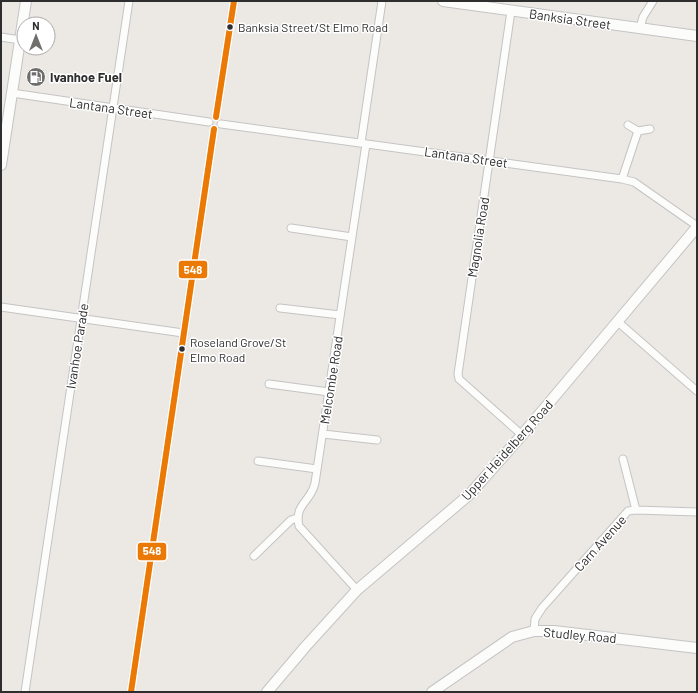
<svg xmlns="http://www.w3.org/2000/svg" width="698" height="693" font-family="Barlow,sans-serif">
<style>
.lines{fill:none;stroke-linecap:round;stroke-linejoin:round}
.street-casing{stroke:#c5c4c5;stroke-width:9}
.secondary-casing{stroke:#c5c4c5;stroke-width:12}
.street{stroke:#fcfcfb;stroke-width:7}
.secondary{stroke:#fcfcfb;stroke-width:10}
.bus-1-casing{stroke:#fff;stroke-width:9}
.bus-1{stroke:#ea7a05;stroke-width:6}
.bus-dot{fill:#2e2e2e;stroke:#fff;stroke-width:1.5}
.labels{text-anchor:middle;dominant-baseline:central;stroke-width:3;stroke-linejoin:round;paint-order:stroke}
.bus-label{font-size:12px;fill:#2e2e2e;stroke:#fff;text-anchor:start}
.street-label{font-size:13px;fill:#2e2e2e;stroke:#fff}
.poi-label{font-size:13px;font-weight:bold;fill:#2e2e2e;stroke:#fff;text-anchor:start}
.line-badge{stroke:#fff;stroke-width:1.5}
.badge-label{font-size:11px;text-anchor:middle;font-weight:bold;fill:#fff}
</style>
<rect width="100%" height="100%" fill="#ece8e4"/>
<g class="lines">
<defs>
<path id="street" d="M511 11 458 374 459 379 522 435
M640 28 643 17 653 1
M1 37 20 40
M12 93 209 122
M216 117 234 1
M221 124 622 179 634 182 697 226
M628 125 638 131
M361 143 382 1
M622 179 638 131 650 129
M291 228 352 237
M1 307 183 333
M280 308 340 315
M618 322 697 391
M269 384 329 392
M323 434 377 440
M623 459 636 510
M258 461 317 469
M254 556 291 520 297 518
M357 590 299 526C294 504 311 502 315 483L366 144
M534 631 535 619 542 608 628 511 636 510 697 512
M25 692 129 1
M131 692 214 129"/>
<path id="secondary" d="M443 1 697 36
M1 165 26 1
M267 692 306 646 357 590 470 494 522 435 697 227
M432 692 512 637 534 631H554L697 648"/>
</defs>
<!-- street casing -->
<use href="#street" class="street-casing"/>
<!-- secondary casing -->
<use href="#secondary" class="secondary-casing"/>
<!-- street -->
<use href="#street" class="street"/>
<!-- secondary -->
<use href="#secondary" class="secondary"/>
<defs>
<path id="bus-1" d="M216 117 234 1
M131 692 214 129"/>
</defs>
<!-- bus-1 casing -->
<use href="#bus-1" class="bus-1-casing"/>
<!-- bus-1 -->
<use href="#bus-1" class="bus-1"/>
</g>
<!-- icons -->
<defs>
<symbol id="fuel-disc" viewBox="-11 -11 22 22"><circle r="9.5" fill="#706f6e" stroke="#fff"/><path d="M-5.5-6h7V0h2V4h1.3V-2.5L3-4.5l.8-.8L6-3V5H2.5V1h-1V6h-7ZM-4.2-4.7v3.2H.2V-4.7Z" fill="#fff"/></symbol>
</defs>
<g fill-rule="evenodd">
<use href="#fuel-disc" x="25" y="66" width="22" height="22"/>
</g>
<!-- markers -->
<g class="bus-dot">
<circle cx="230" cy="27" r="3.5"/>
<circle cx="182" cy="349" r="3.5"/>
</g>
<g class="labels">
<!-- bus labels -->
<g class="bus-label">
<text x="238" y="27">Banksia Street/St Elmo Road</text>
<text x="190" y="342">Roseland Grove/St<tspan x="190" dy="15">Elmo Road</tspan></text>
</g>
<!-- street labels -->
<g class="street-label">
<text transform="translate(570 19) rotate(8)">Banksia Street</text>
<text transform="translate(111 108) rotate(8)">Lantana Street</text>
<text transform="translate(466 157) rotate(8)">Lantana Street</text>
<text transform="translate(478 237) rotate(-81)">Magnolia Road</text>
<text transform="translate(77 346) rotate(-81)">Ivanhoe Parade</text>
<text transform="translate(331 380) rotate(-81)">Melcombe Road</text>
<text transform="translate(507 450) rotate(-48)">Upper Heidelberg Road</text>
<text transform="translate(600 543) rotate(-48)">Carn Avenue</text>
<text transform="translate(580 635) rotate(5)">Studley Road</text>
</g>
<!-- poi labels -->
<g class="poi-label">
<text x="50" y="77">Ivanhoe Fuel</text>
</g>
</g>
<g class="line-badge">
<rect x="178" y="260" width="30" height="19" rx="4" fill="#ea7a05"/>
<rect x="137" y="542" width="30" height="19" rx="4" fill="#ea7a05"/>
</g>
<g class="badge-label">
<text x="193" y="274">548</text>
<text x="152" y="555">548</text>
</g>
<!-- border -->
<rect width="698" height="693" fill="none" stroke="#2e2e2e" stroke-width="4"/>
<!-- north arrow -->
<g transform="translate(36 36)"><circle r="19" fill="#ffffff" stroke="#ababab"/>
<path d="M0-3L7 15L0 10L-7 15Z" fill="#706f6e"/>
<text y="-6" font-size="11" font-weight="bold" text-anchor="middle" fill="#2e2e2e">N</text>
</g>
</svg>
